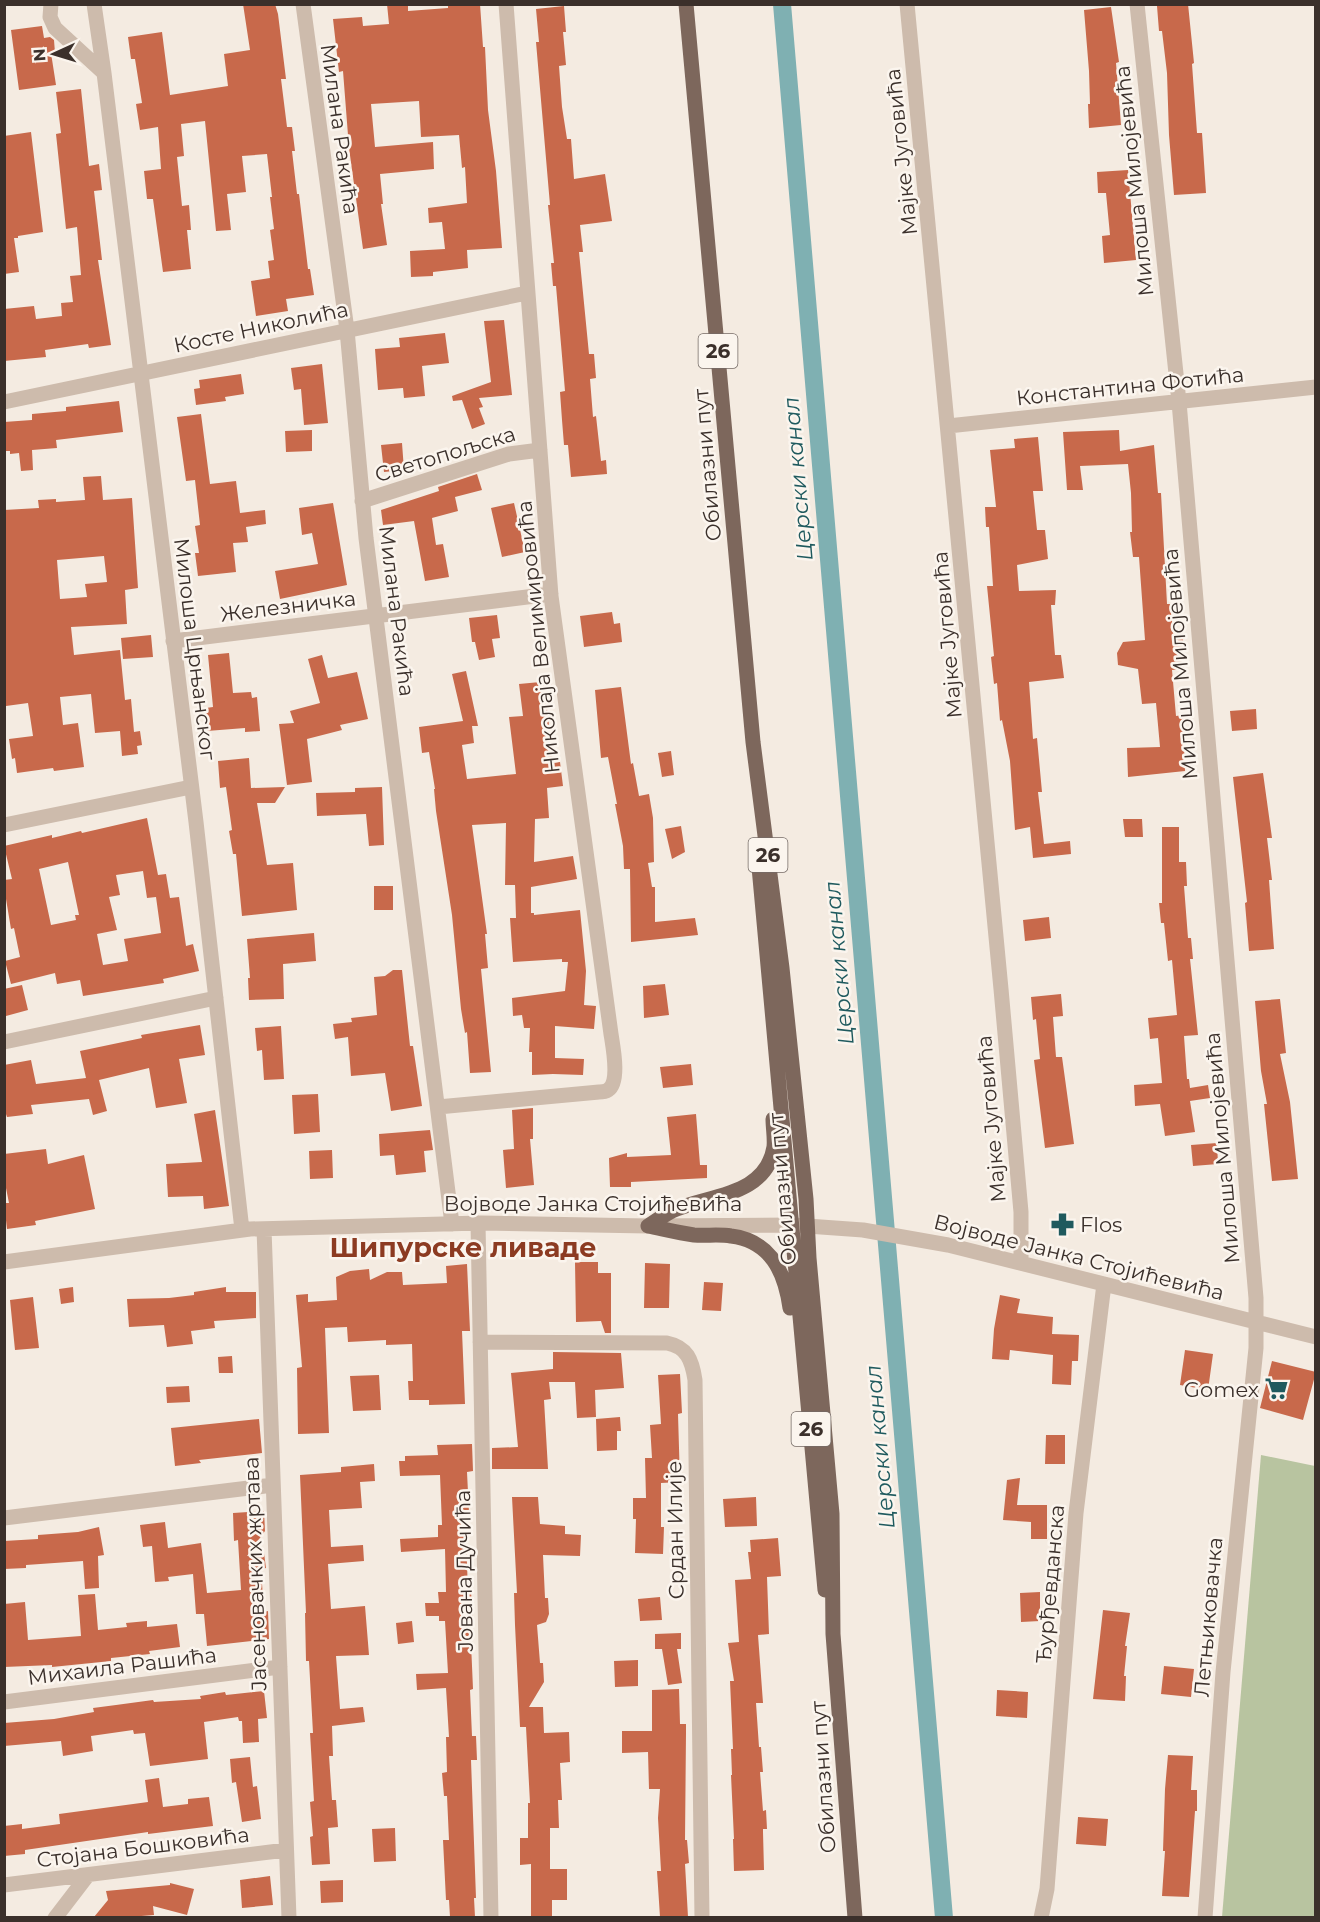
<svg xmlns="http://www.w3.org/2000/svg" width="1320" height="1922" font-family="Montserrat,sans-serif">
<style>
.green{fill:#b8c4a0}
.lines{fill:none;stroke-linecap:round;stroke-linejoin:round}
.canal{stroke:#7fb0b2;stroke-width:18}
.building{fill:#c8694b;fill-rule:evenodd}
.minor{stroke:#cdbbac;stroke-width:15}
.major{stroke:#7d675c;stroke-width:15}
.labels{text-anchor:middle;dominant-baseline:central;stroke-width:5;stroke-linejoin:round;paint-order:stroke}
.shield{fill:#fbf5ee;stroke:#756b66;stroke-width:1.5}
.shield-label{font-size:20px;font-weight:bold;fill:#3b302b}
.street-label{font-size:21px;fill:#3b302b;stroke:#fbf5ee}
.poi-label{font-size:21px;fill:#3b302b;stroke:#fbf5ee;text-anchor:start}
.water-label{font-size:22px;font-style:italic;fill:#1f5a5e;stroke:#fbf5ee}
.district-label{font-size:27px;font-weight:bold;fill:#8c3b22;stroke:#fbf5ee}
</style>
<rect width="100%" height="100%" fill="#f4ebe1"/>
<!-- green -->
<path class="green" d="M1261 1455 1315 1466V1917H1222Z"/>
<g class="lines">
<!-- canal -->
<path class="canal" d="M782 4 944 1918"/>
</g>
<!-- building -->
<path class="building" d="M243 4H275L278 14 286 79H281L287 127H292L295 151H292L297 194H299L308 269H310L314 295 286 299 288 311 256 316 251 281 270 278 268 261 274 260 270 230 274 229 270 197H272L267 154 242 156 246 192 227 194 231 230 216 231 205 121 181 124 184 156 177 157 182 206 189 205 191 230H187L191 269 163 272 153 199H147L144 171 161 169 158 127 140 130 136 104 142 103 135 59H131L128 37 162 32 170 95 228 86 224 54 250 50Z
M387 4H408V11L448 8V4H480L483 47H485L488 110 496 171 502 248 467 250 468 268 433 272V276L411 277 410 251 445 249 442 222 429 223 428 208 467 203 465 167 462 168 459 135 421 137 419 101 371 104 375 147 433 142 434 169 380 174 383 204H381L387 245 363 249 349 148 343 71 339 72 333 19 362 17 363 26 389 24Z
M1188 4 1194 63 1192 64 1197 133H1202L1206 193 1174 195 1169 135 1167 73 1162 31H1159L1157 6Z
M564 6 566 32H563L566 65 559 66 562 107 567 139H571L574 179 605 174 612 221 580 225 583 252H579L589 354H594L596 378 590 379 593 417 596 416 601 461 606 460 607 474 571 477 568 445H564L562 420 560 392 565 391 556 286H553L551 263H554L548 205H550L536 42H539L536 9Z
M1111 7 1119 62 1116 63 1121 125 1089 128 1088 104H1090L1089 71 1084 10Z
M42 26 44 38 50 37 54 40 55 53H51L56 85 19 90 11 30Z
M81 89 89 166 99 164 102 190 94 191 102 260H98L111 345 89 348 88 344 45 350 46 357 4 361V335H6L4 309 34 306 36 319 62 316 61 303 73 302 70 276 81 275 77 227 66 229 56 134 61 133 56 92Z
M31 132 43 232 18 236V238H14L19 272 4 274V136Z
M1128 170 1136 260 1104 263 1102 236 1110 235 1106 193H1098L1097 172Z
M504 320 512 395 479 398 483 407 479 408 485 424 472 429 462 400 453 401 452 396 491 382 484 321Z
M445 333 449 363 422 366 425 396 404 398 403 388 378 390 375 349 400 347 399 338Z
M322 364 328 423 304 425 301 389 294 390 291 368Z
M241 374 244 394 225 397 226 401 196 405 194 389 200 388 199 380Z
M119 401 123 432 56 440 57 448 32 450 33 470 21 471 19 453 10 454V451H4V422L32 420V414L66 411V407Z
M201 414 210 484 236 481 240 513 265 510 266 524 246 527 248 542 233 543 236 572 198 576 195 553H199L195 526 200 525 195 480 186 481 177 417Z
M312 430V451L286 452 285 431Z
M1119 430 1120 451 1154 445 1158 493H1161L1167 604H1170L1174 639 1183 638 1184 669 1172 670 1176 716 1183 715 1185 771 1128 777 1127 748 1160 747 1156 703 1142 704 1138 669 1118 665 1117 653 1123 642 1145 640 1139 557H1133L1130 532H1132L1131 493 1128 464 1080 466 1083 490H1067L1063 432Z
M1038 437 1043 491H1033L1037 530H1045L1048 559 1017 565 1019 591 1056 590 1055 605H1051L1055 655H1061L1064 678 1029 682 1033 739 1037 738 1042 792H1038L1044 844 1070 841 1071 854 1033 858 1030 827 1015 830 1010 761 1002 720 1000 721 997 683 994 684 991 657 994 656 987 586H993L989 527H986L985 507H996L990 450 1015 448 1014 439Z
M402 443 404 470 384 472 381 445Z
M477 474 482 490 455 497 458 511 432 518 436 545 443 544 449 577 425 581 414 521 383 525 381 510 439 491 438 487Z
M101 476 103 500 132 498 138 588 125 590 127 624 71 627 74 655 120 650 125 700 131 699 134 732 140 731 142 745 137 746 138 754 122 756 120 731 95 733 91 694 60 697 63 725 78 723 84 767 54 771 53 768 17 773 15 758 12 759 9 739 33 736 28 703 6 706 4 695V510L39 508 38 500 56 499V502L85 500 83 477ZM104 556 107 582 85 584 87 597 60 599 57 560Z
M333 503 347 585 280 599 275 571 318 564 312 533 302 535 299 508Z
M514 503 525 552 502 557 491 508Z
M612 612 614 624 620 623 622 642 584 647 580 616Z
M497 615 500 638 492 639 495 657 479 660 475 642H472L469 618Z
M151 635 153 657 123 659 121 638Z
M229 653 233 693 251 692 252 698 257 697 260 731 245 732V728L207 731 206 708 213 707 208 655Z
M322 655 328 678 357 672 368 719 340 725 342 730 307 739 312 782 287 785 279 724 294 723 290 711 320 703 308 659Z
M466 671 478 726H472L474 743 462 745 467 779 516 774 509 717 523 716 519 684 551 681 553 706 547 707 553 763 560 762 563 786 547 788 549 818 535 819 534 862 573 856 577 879 531 887V913H534V915L580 910 586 971 584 1005 596 1006 594 1029 555 1026V1058L584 1059 583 1075 553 1074 532 1075V1052H529L530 1028H524L522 1015 513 1016 512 998 565 991 568 962H562V959L513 962 510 918H516L515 885H505L506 823 472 825 487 934H485L488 968 481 969 491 1072 470 1073 467 1032 465 1033 461 1009 452 915 436 811 434 789H435L429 752 422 753 419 727 463 721 452 674Z
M621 687 631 764 633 763 639 796 649 794 653 818 654 862 648 863 652 887H655V922L695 918 698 935 631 942 630 869H624L623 846 615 804H617L608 757 601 758 595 690Z
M1256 709 1257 729 1232 731 1230 711Z
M671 751 674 775 662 777 658 753Z
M249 758 251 788 285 787 275 803H257L267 865 293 863 297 910 242 916 236 854H233L229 831 232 830 226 787 220 788 218 761Z
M1263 773 1272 838H1267L1272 880H1269L1274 949 1249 951 1245 903 1247 902 1233 777Z
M382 787 384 845 369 846 366 814 317 816 316 793 355 792V788Z
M147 818 158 875 166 874 170 898 179 897 186 946 193 944 199 971 163 979 164 983 83 996 80 980 57 984 55 973 11 984 5 961 20 957 14 928 11 929 6 899 4 880 12 879 4 846 52 835V838L81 831 82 833ZM68 862 79 915H75L76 920 51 925 39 869ZM143 871 147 898 156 897 161 933 124 939 128 961 103 965 97 934 117 930 109 897 120 895 116 875Z
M1123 819H1142L1143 837H1125Z
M681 826 685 852 672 859 665 829Z
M1162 827H1179V862H1186L1187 886H1184L1188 938H1191L1193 959H1190L1198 1035 1184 1036 1187 1079H1189L1190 1088 1208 1085 1210 1098 1190 1101 1195 1132 1165 1136 1160 1104 1135 1106 1134 1085 1162 1083 1158 1038 1150 1039 1148 1018 1177 1015 1172 960 1168 961 1164 923H1161L1159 903H1162Z
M374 886H393V910H374Z
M1049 917 1051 938 1025 941 1023 920Z
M314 933 316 961 283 964 284 999 249 1000 248 978H250L247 939Z
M393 970H402L410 1046H413L422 1106 391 1111 385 1073 351 1076 348 1037 335 1039 333 1024 352 1022 351 1018 377 1015 374 977 385 976Z
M665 984 669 1015 644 1018 643 986Z
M22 985 28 1010 6 1016 4 989Z
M1061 994 1063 1016 1053 1017 1056 1057H1062L1074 1144 1045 1148 1034 1060 1040 1059 1036 1019 1033 1020 1031 997Z
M1280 999 1286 1053 1280 1054 1290 1102 1298 1179 1272 1181 1264 1104H1267L1261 1071 1255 1001Z
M200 1025 205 1055 179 1059 187 1103 156 1108 149 1068 99 1080 107 1111 93 1115 89 1099 31 1105 33 1114 7 1117 4 1108V1065L31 1060 36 1084 86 1078 80 1051 142 1038 141 1035Z
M281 1026 284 1079 264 1080 262 1050 257 1051 255 1028Z
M691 1064 693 1085 663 1088 660 1067Z
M318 1094 320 1132 294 1134 292 1095Z
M533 1108V1139H530L534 1185 506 1188 503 1150 514 1149 512 1110Z
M215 1110 229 1206 204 1209 203 1196 168 1197 166 1164 202 1162 194 1114Z
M696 1114 700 1165H707V1178L631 1182V1187H610L609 1158 627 1153V1157L671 1155 667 1117Z
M430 1130 433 1150 424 1151 426 1172 396 1175 394 1155 380 1156 379 1134Z
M1217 1143 1218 1164 1193 1166 1191 1145Z
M46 1149 48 1164 84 1155 95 1209 35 1221 36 1225 7 1229 4 1203H9L4 1178V1154Z
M332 1150 333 1178 310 1179 309 1151Z
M575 1262H598V1273H611V1333H605L601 1321 576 1322Z
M645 1263 670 1264 669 1308H644Z
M467 1264 470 1331H462L465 1404 429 1405V1400H409L408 1381H413L412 1344 386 1345V1340L348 1342 347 1327 325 1328 329 1433 298 1434 297 1368 302 1367 296 1295 308 1294V1302L337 1300 336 1277 350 1271 369 1269 370 1280 387 1272H402L403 1285 447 1283 446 1266Z
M704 1282 723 1283 721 1311 702 1310Z
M73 1287 74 1302 61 1304 59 1289Z
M226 1287V1292H256V1318L214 1321 215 1328 191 1331 193 1344 167 1347 164 1325 129 1327 127 1299 169 1298 194 1295V1292Z
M1000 1295 1020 1299 1017 1313 1053 1317 1052 1334 1079 1335 1078 1361H1072L1071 1385 1052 1384 1053 1355 1010 1350 1009 1360 992 1359 994 1329Z
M33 1297 39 1348 15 1350 10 1300Z
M1185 1350 1213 1354 1208 1390 1180 1385Z
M553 1352 621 1353 624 1388 595 1390 596 1417 577 1418 575 1382H549L551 1399 544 1400 548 1469H492V1448L518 1447 511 1373 553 1369Z
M232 1356 233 1373H219L218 1357Z
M1272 1361 1316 1372 1303 1420 1260 1408Z
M680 1374 682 1413 678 1414 680 1482 661 1483V1527H664L663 1554 635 1553 636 1519H633V1498H646L645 1458H652L650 1425 661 1424 658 1375Z
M379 1375 381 1410 353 1411 350 1376Z
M189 1386 190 1402 167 1403 166 1387Z
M620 1417 621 1431H617V1450L597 1451 596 1419Z
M259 1419 262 1453 199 1460 201 1463 175 1466 171 1428Z
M1046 1435H1065V1464H1045Z
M472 1444 473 1471 467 1472 469 1513H465L468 1591H471L473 1620H470L473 1689 470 1690 472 1736H476L477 1760H471L476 1898H474L475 1917H450L449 1900H446L443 1840H449L447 1796H444L442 1773 447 1772 446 1737H449L446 1688 417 1690 416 1674 448 1673 445 1621H439V1616H426L425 1603H439L438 1592H446L445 1549 401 1552 400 1539 438 1537V1525H442L440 1475 400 1476 399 1461H405V1456L438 1455 437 1445Z
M374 1464 375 1481 360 1482 362 1508 329 1510 331 1547 363 1545 364 1561 328 1564 331 1609 365 1606 369 1655 336 1656 340 1709 363 1707 365 1722 332 1726 333 1756H329L332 1800H336L338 1827 328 1828 330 1864 312 1865 310 1837 313 1836 310 1802 314 1801 310 1733H313L309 1661H306L305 1613H306L300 1475 341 1472V1467Z
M1020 1478 1017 1505H1047V1539H1031V1522L1003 1520 1007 1480Z
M512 1497H538L540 1524 565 1526V1534L581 1535 580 1556 543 1555 545 1598H548L549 1614 546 1622 537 1625 540 1663H543L544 1682 529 1707H543L544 1733 569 1732 570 1762 560 1763 562 1800H558L559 1828H550V1869H567V1900H552V1917H531V1864L520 1865V1838H528V1803H530L526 1727H520L515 1625 514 1593H517Z
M756 1497 757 1526 725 1527 723 1499Z
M264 1511 265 1531 247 1556 264 1553 266 1568 261 1569 264 1612 268 1611 269 1639 207 1646 204 1614H196L193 1574 168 1577 169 1581 155 1582 152 1546 143 1547 140 1525 165 1522 168 1548 201 1543 207 1593 241 1590 238 1540 234 1541 233 1513Z
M99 1527 104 1555 98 1556 99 1588 85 1589 83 1561 26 1565V1568L4 1569V1541L38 1539V1535L78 1532Z
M778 1538 781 1576 767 1577 769 1634 758 1635 763 1703H756L759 1747H761L763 1772H760L763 1811 766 1810 767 1829H763V1832L764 1870 734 1871 733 1839H734L731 1775H732L731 1749H733L730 1681H734L728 1643 739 1642 735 1580 751 1579 748 1552H751L750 1540Z
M1040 1592V1621L1021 1622 1020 1593Z
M95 1594 98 1630 127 1627 126 1623 147 1621V1627L177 1624 180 1647 149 1651 150 1654 111 1658V1661L52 1667V1665L4 1667V1604L25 1602 28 1640 81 1636 78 1595Z
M660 1597 662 1620 640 1621 638 1599Z
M1103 1610 1130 1613 1125 1646H1127L1124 1676H1126L1125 1701 1093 1699Z
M412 1621 414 1642 398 1644 396 1623Z
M681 1633V1649H677L682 1683 668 1685 662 1649H655V1634Z
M638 1660V1686L615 1687 614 1661Z
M1164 1666 1194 1669 1191 1697 1161 1694Z
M679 1689 680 1724H686V1733L685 1840H687L689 1863 685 1864 688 1917H660L657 1871H661L658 1818 660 1789H649L648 1752 622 1753V1731H652V1690Z
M997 1690 1028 1692 1027 1718 996 1716Z
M264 1691 267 1718 258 1719 259 1742 243 1743 242 1721H239L238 1717 204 1722 208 1759 150 1766 145 1733 134 1734 133 1730 91 1736 93 1751 63 1756 61 1741 4 1746V1723L54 1719 94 1712 93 1708 116 1705 153 1700 154 1702 201 1699 200 1696 225 1692 226 1695Z
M1168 1755 1193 1756 1191 1790H1197V1811H1195L1189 1897 1162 1896 1165 1851H1163L1165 1789Z
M250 1757 253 1787 257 1786 261 1819 242 1822 236 1782 232 1783 230 1759Z
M159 1778 163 1807 188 1804V1799L209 1797 213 1826 148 1834V1832L25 1850V1854L4 1856V1826L22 1824V1829L60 1824 59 1814 148 1802 145 1780Z
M1078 1817 1108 1819 1106 1846 1076 1844Z
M395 1828 396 1861 374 1862 372 1829Z
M270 1876 273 1905 242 1908 240 1880Z
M343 1880V1902L321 1903 320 1881Z
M170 1883 194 1889 187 1915 153 1906 154 1915 129 1917H94L108 1900 106 1891 170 1885Z"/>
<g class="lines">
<!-- minor -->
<path class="minor" d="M51 4 50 17 55 28 104 73
M94 4 104 73 196 822 242 1230
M303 4 347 330 366 538 452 1224
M907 4 1001 989 1021 1212V1263
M1137 4 1179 402 1256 1298V1348L1223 1672 1205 1918
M4 402 527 293
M948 426 1316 387
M362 501 509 454 540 450
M173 641 551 594
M4 825 191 787
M4 1042 216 998
M438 1107 599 1092C602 1092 605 1092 608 1090 620 1082 613 1047 611 1034L551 596 506 4
M478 1223 491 1918
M264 1229 289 1918
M4 1262 250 1229 481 1223 648 1226 793 1225 863 1230 948 1245 1316 1337
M480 1342 667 1343C687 1347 692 1360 695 1380L702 1918
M4 1518 273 1485
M4 1702 280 1667
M4 1885 286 1850
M55 1918 88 1875
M1041 1918 1047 1889 1076 1513 1104 1284"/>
<!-- major -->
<path class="major" d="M686 4 753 742 782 968 806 1199 809 1258 832 1514 833 1634 855 1918
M759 867 825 1590
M648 1226C663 1229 679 1233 694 1235 706 1236 719 1234 731 1236 771 1241 785 1272 790 1308
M648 1226C656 1221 664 1215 672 1211 707 1195 766 1197 774 1147 775 1138 773 1128 773 1119"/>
</g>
<!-- icons -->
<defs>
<symbol id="pharmacy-bare" viewBox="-9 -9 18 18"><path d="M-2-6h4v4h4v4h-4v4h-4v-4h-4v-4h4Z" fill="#1f5a5e" stroke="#fbf5ee" stroke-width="2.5" paint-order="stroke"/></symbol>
<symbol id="supermarket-bare" viewBox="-9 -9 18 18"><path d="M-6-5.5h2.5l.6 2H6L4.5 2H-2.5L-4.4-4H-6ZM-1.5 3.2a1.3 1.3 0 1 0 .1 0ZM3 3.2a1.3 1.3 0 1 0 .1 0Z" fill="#1f5a5e" stroke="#fbf5ee" stroke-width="2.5" paint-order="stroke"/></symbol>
</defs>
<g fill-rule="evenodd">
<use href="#pharmacy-bare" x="1046" y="1208" width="33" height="33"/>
<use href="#supermarket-bare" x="1260" y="1372" width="33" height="33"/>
</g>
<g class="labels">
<!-- shield labels -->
<g class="shield">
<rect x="698.5" y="334" width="39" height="34" rx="4.5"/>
<rect x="748.5" y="838" width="39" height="34" rx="4.5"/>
<rect x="791.5" y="1412" width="39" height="34" rx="4.5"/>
</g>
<g class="shield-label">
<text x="718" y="351">26</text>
<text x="768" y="855">26</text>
<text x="811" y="1429">26</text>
</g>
<!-- street labels -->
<g class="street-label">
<text transform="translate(340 129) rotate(82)">Милана Ракића</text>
<text transform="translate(901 152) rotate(-96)">Мајке Југовића</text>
<text transform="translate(1134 181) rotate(-96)">Милоша Милојевића</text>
<text transform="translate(261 327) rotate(-12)">Косте Николића</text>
<text transform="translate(1130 386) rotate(-6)">Константина Фотића</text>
<text transform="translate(445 454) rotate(-17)">Светопољска</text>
<text transform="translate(707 465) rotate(-95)">Обилазни пут</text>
<text transform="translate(288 606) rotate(-7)">Железничка</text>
<text transform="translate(397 611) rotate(83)">Милана Ракића</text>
<text transform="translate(947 635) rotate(-95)">Мајке Југовића</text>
<text transform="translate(538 637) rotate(-96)">Николаја Велимировића</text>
<text transform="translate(195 649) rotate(83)">Милоша Црњанског</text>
<text transform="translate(1180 664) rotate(-95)">Милоша Милојевића</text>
<text transform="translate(991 1119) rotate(-95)">Мајке Југовића</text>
<text transform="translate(1222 1148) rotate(-95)">Милоша Милојевића</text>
<text transform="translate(782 1189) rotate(-95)">Обилазни пут</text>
<text x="593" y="1203">Војводе Јанка Стојићевића</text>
<text transform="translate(1079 1257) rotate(14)">Војводе Јанка Стојићевића</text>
<text transform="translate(675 1530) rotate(-91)">Срдан Илије</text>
<text transform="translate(464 1571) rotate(-91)">Јована Дучића</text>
<text transform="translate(255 1574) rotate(-92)">Јасеновачких жртава</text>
<text transform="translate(1050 1584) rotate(-85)">Ђурђевданска</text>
<text transform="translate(1208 1617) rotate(-85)">Летњиковачка</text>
<text transform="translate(122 1666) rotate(-7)">Михаила Рашића</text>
<text transform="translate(823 1777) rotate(-94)">Обилазни пут</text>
<text transform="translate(143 1847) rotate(-7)">Стојана Бошковића</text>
</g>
<!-- poi labels -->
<g class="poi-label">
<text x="1080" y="1224">Flos</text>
<text x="1259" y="1389" text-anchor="end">Gomex</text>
</g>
<!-- water labels -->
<g class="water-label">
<text transform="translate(798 479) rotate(-95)">Церски канал</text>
<text transform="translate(839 963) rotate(-95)">Церски канал</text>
<text transform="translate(880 1447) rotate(-95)">Церски канал</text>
</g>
<!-- district labels -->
<g class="district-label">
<text x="463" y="1247">Шипурске ливаде</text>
</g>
</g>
<!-- border -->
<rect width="1320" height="1922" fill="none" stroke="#3b302b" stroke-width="12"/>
<!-- north arrow -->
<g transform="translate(54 54) rotate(266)" stroke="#fbf5ee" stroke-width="4.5" paint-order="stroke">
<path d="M0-4.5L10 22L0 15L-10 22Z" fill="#3b302b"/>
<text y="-9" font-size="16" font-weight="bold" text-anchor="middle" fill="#3b302b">N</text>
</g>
</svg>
